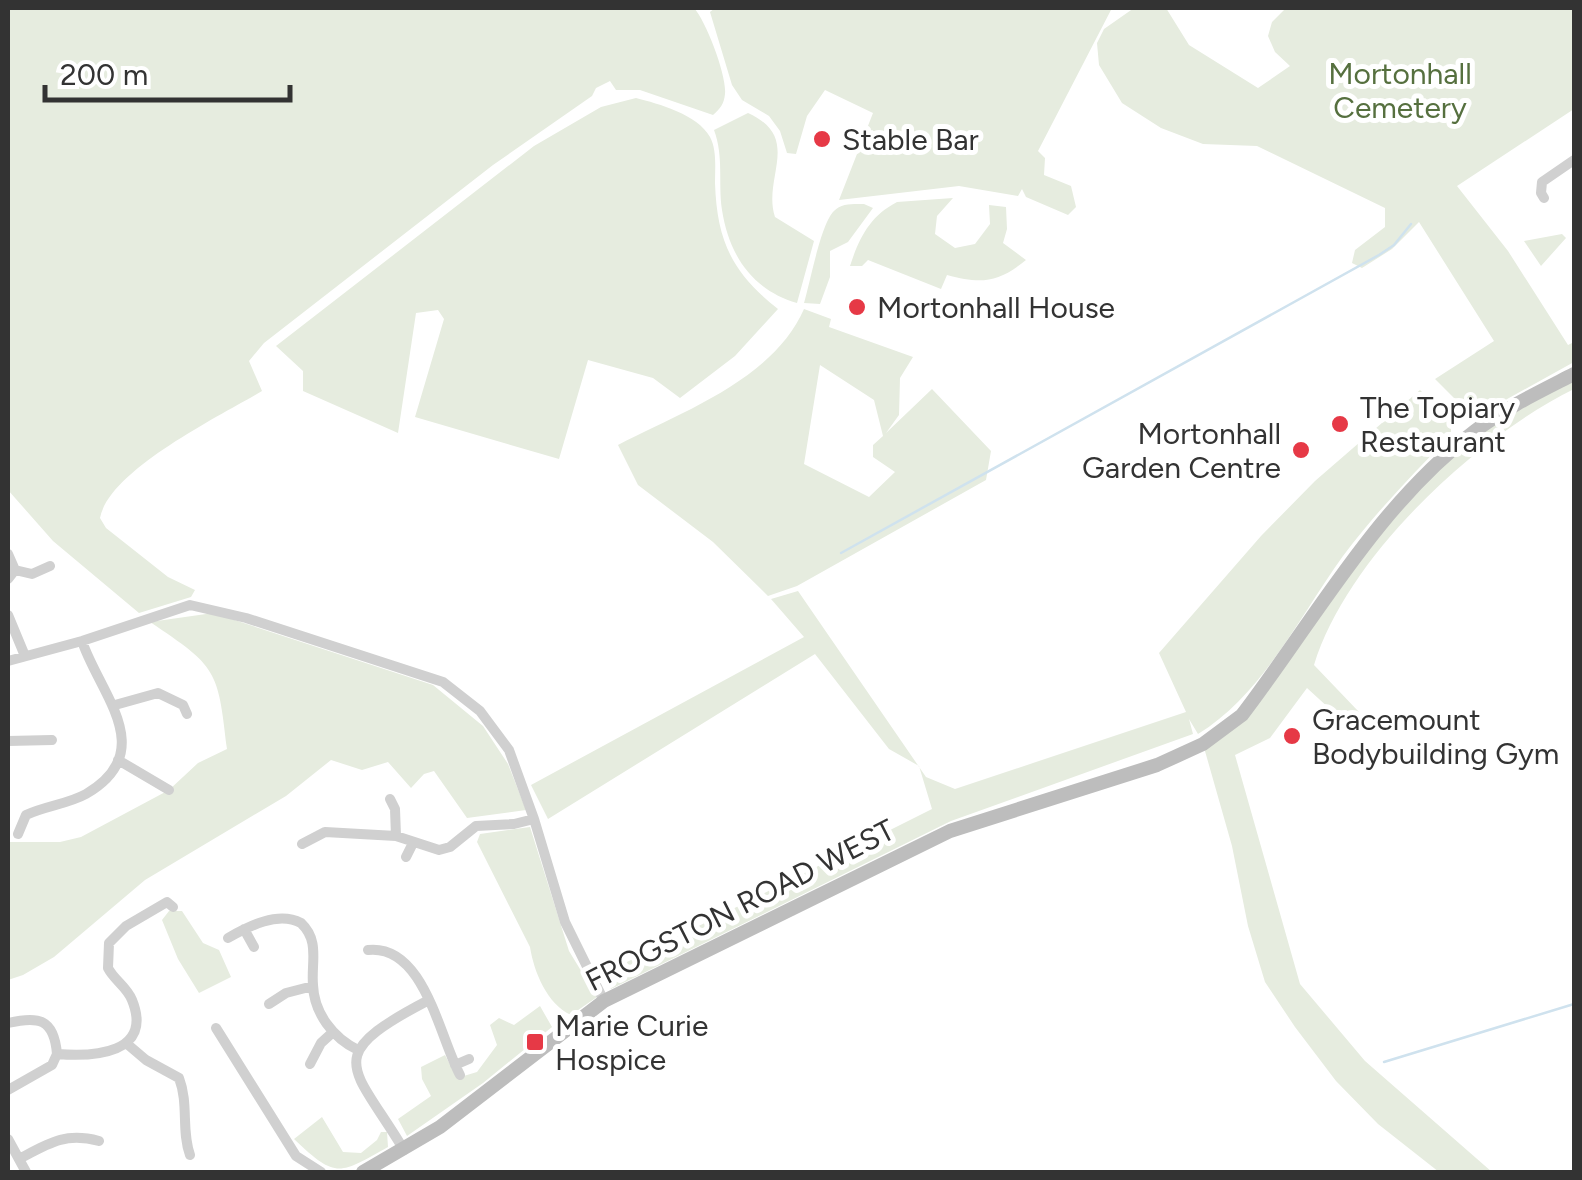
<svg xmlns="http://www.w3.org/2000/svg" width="1582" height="1180" font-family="Figtree,sans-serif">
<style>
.green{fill:#e6ecdf;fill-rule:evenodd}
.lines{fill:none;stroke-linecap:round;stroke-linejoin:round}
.stream{stroke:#cfe2ee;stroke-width:2.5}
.street{stroke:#d0d0d0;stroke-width:10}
.secondary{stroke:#bdbdbd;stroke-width:14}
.poi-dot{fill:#e63946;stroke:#fff;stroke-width:4}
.labels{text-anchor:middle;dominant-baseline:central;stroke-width:10;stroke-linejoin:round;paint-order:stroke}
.park-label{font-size:30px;fill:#56703f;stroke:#fff}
.poi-label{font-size:30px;fill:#333;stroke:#fff;text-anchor:start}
.street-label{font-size:30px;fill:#333;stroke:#fff}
</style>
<rect width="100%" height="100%" fill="#fff"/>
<!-- green -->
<path class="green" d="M8 8H694C706 21 727 76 725 94 724 104 720 109 713 115L640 90H616L610 81 596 88 592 96 493 165 264 343 249 361 262 391C220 416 109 470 100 518L106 528 168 577 195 590 191 597 139 613 53 541 8 490Z
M715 8H1112L1038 151 1045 158 1044 175 1071 186 1076 207 1068 215 1026 197 1022 189 1018 196 959 186 839 200 873 113 825 90 807 116 796 154 787 153 780 131 769 116 742 100 732 85 710 12Z
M1134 8H1166L1189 45 1258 88 1290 66 1275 52 1268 36 1272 22 1286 8H1574V109L1457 186 1508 251 1568 345 1574 342V362L1491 408 1470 414 1435 379 1494 341 1419 222 1392 249 1362 268 1352 263 1355 250 1385 227V208L1257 146 1203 144 1161 128 1122 103 1099 65 1097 43 1104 29Z
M636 98C659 104 697 114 710 137 717 150 715 168 715 183 717 241 732 273 778 309L735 356 680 398 653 378 588 360 559 459 415 417 444 319 438 310 416 313 398 433 303 391V371L276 346 534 146 601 107Z
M748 113C803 138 762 178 775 217L814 241 797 303C752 290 729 255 722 210 718 182 724 157 714 130Z
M953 198 937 216 935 234 955 248 975 244 990 224 989 205 1006 207 1007 229 1003 243 1026 260C998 283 981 284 947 275L941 289 868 260 862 266H850C859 238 870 216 897 202Z
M864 204 873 208 848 242 830 251V277L820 304 804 303C810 283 821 223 834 211 841 203 854 204 864 204Z
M1562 234 1566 238 1541 266 1524 241Z
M804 309 831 319 829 327 913 357 900 378 899 415 886 433 932 389 991 451 986 480 797 586 768 596 713 542 638 485 618 445C681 412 773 380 804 309ZM820 365 874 400 883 436 873 445V457L895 472 869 497 804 464Z
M1574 374V389C1475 438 1347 557 1314 665L1359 712 1354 731 1307 688 1270 738 1235 755 1300 984 1365 1061 1492 1172H1439L1378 1124 1336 1081 1295 1027 1265 982 1248 926 1232 846 1203 744 1218 735 1337 582 1447 454Z
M1420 390 1451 421V435C1413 474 1375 513 1343 556 1299 617 1263 694 1198 734L1189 719 1193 734 951 821 611 989 601 975 932 809 919 766 889 749 815 654 548 819 531 785 804 637 771 599 798 591 926 777 955 789 1186 712 1159 653 1261 536 1315 481Z
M213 613 433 685 483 726 508 764 526 810 467 818 434 771 424 774 411 788 388 762 362 770 331 760 286 796 145 880 54 957 23 975 8 980V842H60L81 837 169 790 198 763 227 749C218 669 217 667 150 622Z
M530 827 569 951 597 997 571 1015C547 1004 534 972 530 947L477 842 480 834Z
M169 911H182L203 943 219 950 231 977 199 993 178 959 162 920Z
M540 1006 552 1027 483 1083 407 1136 398 1119 431 1096 422 1079 421 1067 445 1055 457 1078 477 1072 497 1045 490 1025 499 1018 514 1025Z
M322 1117 343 1152 361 1153 377 1140 381 1132H387L388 1147C339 1174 337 1180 294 1139Z"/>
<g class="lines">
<!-- stream -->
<path class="stream" d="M841 553 1379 255 1394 245 1411 224
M1384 1062 1574 1004"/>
<!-- street -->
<path class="street" d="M1544 198 1541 193 1542 182 1574 160
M8 554 15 570 8 579
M15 570 32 574 50 566
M8 615 25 656
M8 661 82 641 190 605 246 618 443 682 480 711 509 750 534 819 565 922 604 1001
M115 705 158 693 183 705 187 714
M8 741 52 740
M118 760 169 790
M390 799 395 809 396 836
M18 834 26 815C45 806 68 804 86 794 160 751 99 693 82 641
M302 844 325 832 396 836 439 850 450 847 476 826 514 824 534 819
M406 857 413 843
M244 929 254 947
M228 938C249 926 278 911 301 923 320 941 311 962 313 985 314 1013 333 1038 358 1050
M368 950C424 944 439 1036 460 1075
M269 1004 286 993 313 986
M8 1023C38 1016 54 1018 57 1054L52 1065 8 1090
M216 1028 296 1156 321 1172
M126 1043 146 1060 179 1078C189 1104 181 1130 190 1155
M57 1054C93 1057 154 1054 132 1000 127 987 114 980 108 968L109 943 126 926 167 902 173 907
M310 1064 321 1043 332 1033
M455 1065 469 1059
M8 1139 26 1172
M404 1150C353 1065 320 1057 427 1001
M19 1159C49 1143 65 1132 99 1141"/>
<!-- secondary -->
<path class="secondary" d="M363 1172 440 1127 604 1001 950 831 1157 765 1203 744 1242 715C1316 618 1376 507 1475 431 1505 408 1541 391 1574 374"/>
</g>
<!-- markers -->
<g class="poi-dot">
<circle cx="822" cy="139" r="10"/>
<circle cx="857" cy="307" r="10"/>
<circle cx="1340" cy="424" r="10"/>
<circle cx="1301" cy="450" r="10"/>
<circle cx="1292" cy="736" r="10"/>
<rect x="525" y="1032" width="20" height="20" rx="5"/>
</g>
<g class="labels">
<!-- park labels -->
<g class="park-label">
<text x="1400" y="73">Mortonhall<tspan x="1400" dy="34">Cemetery</tspan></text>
</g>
<!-- poi labels -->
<g class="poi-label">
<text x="842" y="139">Stable Bar</text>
<text x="877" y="307">Mortonhall House</text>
<text x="1360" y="407">The Topiary<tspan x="1360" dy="34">Restaurant</tspan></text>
<text x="1281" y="433" text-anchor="end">Mortonhall<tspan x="1281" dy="34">Garden Centre</tspan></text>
<text x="1312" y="719">Gracemount<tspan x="1312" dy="34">Bodybuilding Gym</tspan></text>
<text x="555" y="1025">Marie Curie<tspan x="555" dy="34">Hospice</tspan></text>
</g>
<!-- street labels -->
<g class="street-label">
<text transform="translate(740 905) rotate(-27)">FROGSTON ROAD WEST</text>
</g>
</g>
<!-- border -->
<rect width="1582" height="1180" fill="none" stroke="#333333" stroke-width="20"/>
<!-- scale -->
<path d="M45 85v15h245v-15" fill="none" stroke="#333333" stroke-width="5"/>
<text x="60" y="85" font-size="30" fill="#333333" stroke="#ffffff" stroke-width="8" paint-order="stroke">200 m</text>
</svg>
